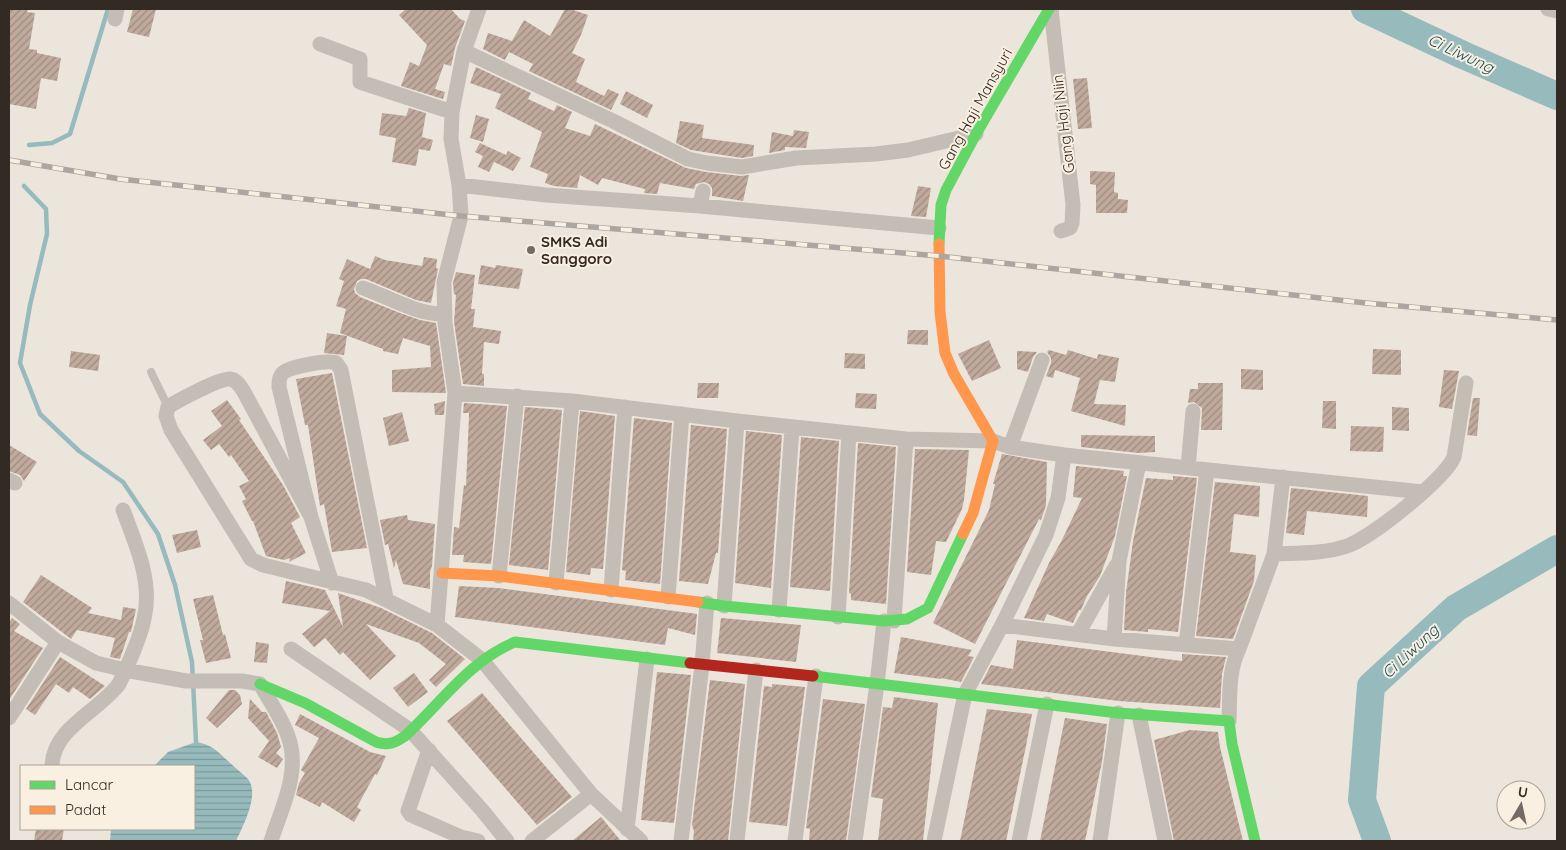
<svg xmlns="http://www.w3.org/2000/svg" width="1566" height="850" font-family="Quicksand,sans-serif">
<style>
.water{fill:url(#water-rules)}
.lines{fill:none;stroke-linecap:round;stroke-linejoin:round}
.stream{stroke:#97bbbd;stroke-width:4.5}
.river{stroke:#97bbbd;stroke-width:28}
.building{fill:url(#building-hatch)}
.lane{stroke:#c4bdb5;stroke-width:8}
.street{stroke:#c4bdb5;stroke-width:15}
.fast{stroke:#63d668;stroke-width:11}
.slow{stroke:#ff974d;stroke-width:11}
.jam{stroke:#b3261e;stroke-width:11}
.rail-casing{stroke:#aca6a0;stroke-width:5.5}
.rail{stroke:#f9f0e2;stroke-width:4;stroke-dasharray:11;stroke-linecap:butt}
.poi-dot{fill:#746b64;stroke:#f9f0e2;stroke-width:2}
.labels{text-anchor:middle;dominant-baseline:central;stroke-width:4;stroke-linejoin:round;paint-order:stroke}
.street-label{font-size:15px;fill:#342a24;stroke:#f9f0e2}
.poi-label{font-size:15px;font-weight:bold;fill:#342a24;stroke:#f9f0e2;text-anchor:start}
.water-label{font-size:16px;font-style:italic;fill:#194e57;stroke:#f9f0e2}
</style>
<defs>
<pattern id="water-rules" width="6" height="5" patternUnits="userSpaceOnUse" patternTransform="scale(1.25)"><rect width="6" height="5" fill="#97bbbd"/><path d="M0 2.5h6" fill="none" stroke="#7c9899"/></pattern>
<pattern id="building-hatch" width="6" height="6" patternUnits="userSpaceOnUse" patternTransform="scale(1.25)"><rect width="6" height="6" fill="#c0aa9d"/><path d="M-1 1l2-2M0 6l6-6M5 7l2-2" fill="none" stroke="#9d8b80"/></pattern>
</defs>
<rect width="100%" height="100%" fill="#ece5dc"/>
<!-- water -->
<path class="water" d="M196 742C211 744 217 751 228 761 234 767 242 773 248 779 260 794 243 826 236 841H110L111 829H194V766H154L168 752Z"/>
<g class="lines">
<!-- stream -->
<path class="stream" d="M29 145 52 143 70 134 108 9
M24 186 46 209 47 234 30 305 20 363 40 414 79 451 123 482 158 534 175 585 192 662 196 742"/>
<!-- river -->
<path class="river" d="M1365 9 1463 55 1557 96
M1377 841 1362 800 1371 686 1456 608 1557 549"/>
</g>
<!-- building -->
<path class="building" d="M9 9H28L27 12 35 13 29 49 37 50V53L61 58 57 81 41 78 36 109 9 104Z
M133 9H156L149 37 127 32Z
M406 9H451L460 19 465 21 455 48 452 62 451 66 444 64 435 89 445 92 443 99 401 86 410 62 419 66 427 45 399 15Z
M565 9H570L588 15 581 35 572 53 585 59 576 82 604 96 608 89 619 94 611 110 529 71 533 64 509 52 505 60 483 49 488 33 512 41 524 20 550 36Z
M476 67 531 93 528 99 554 111 557 105 572 112 565 128 590 136 595 124 686 168 706 172 741 176 749 175 743 201 712 196V188L709 184 704 182 696 184 694 189 660 183 657 194 644 193 645 189 602 178 598 185 580 175 577 188 554 186 545 183 548 174 530 167 542 132 495 108 501 94 470 83Z
M1087 78 1092 128 1078 129 1073 79Z
M626 91 653 105 647 118 620 104Z
M409 108 426 113 422 137 433 140 430 151 419 149 416 166 392 162 396 138 379 135 382 113 406 116Z
M476 115 489 119 483 142 470 138Z
M680 121 704 125 702 138 754 145 753 156 742 158 691 150 676 143Z
M794 130 809 132 806 148 785 147V150L769 153 772 132 793 136Z
M480 143 506 155 508 151 521 158 513 171 494 162 489 172 478 167 483 156 475 152Z
M1090 171 1115 172 1114 192 1118 193V199L1128 200 1127 213H1096V185L1090 184Z
M918 186 931 188 926 217 911 216Z
M375 256 385 260 422 266 424 257 437 259 436 268 438 269 431 303 416 300 366 279H361L357 281 354 289 355 293 360 297 400 313 420 320 436 323 446 393 392 392V370L431 367 430 346 403 338 398 354 383 351V349L340 333 346 309 336 306 344 281 339 279 347 259 370 269Z
M481 265 495 268 496 265 523 269 519 289 478 284Z
M456 272 475 275 471 309H475L473 327 501 331 499 344 484 342 482 374H484V386L463 384 454 322 456 295 454 294 453 283Z
M908 330H928V345L907 344Z
M327 333 347 336 344 355 324 353Z
M989 340 1001 368 972 381 958 354Z
M1373 349 1401 350V375L1372 374Z
M1049 350 1066 355 1068 350 1097 359 1098 354 1119 358 1115 382 1100 380 1094 404 1126 405 1125 426 1071 411 1080 378 1055 370 1053 378 1046 376 1051 363V358L1047 352Z
M71 351 100 355 98 371 69 367Z
M1017 351 1037 352 1033 357 1028 372 1017 369Z
M845 353 865 354V369L844 368Z
M1241 369 1263 370V390L1241 389Z
M1444 370 1459 371 1452 409 1439 407Z
M332 373 367 548 332 552 324 504 320 506 308 425H305L296 379Z
M698 383H719L718 398H697Z
M1198 383H1223L1222 430H1201L1202 408 1194 402 1188 403 1190 389H1198Z
M856 393 877 394 876 409 855 408Z
M1473 398H1480L1477 436 1467 435Z
M227 400 241 419 239 420 283 485 300 517 291 523 306 553 289 562 290 558 284 560 266 556 253 521H252L242 501 246 499 239 486 249 481 231 455 229 457 219 444 211 450 203 440 222 426 211 411Z
M445 401 444 415H435L434 404Z
M1323 401H1336V429L1322 428Z
M464 403 507 406 491 564 463 562 464 555H452L454 527 459 528 464 485 466 486 469 415V413H463Z
M525 407 562 410 548 570 509 565Z
M1392 407 1409 408V431L1392 430Z
M580 411 615 416 603 569 591 568 590 575 566 572Z
M402 412 409 441 389 446 383 418Z
M634 418 672 423 660 584 625 580 626 571 622 570Z
M691 425 727 429 718 553H716L708 584 679 581Z
M1351 426 1384 427 1383 452 1350 451Z
M746 431 782 435 771 588 735 583Z
M1081 435 1155 436V452L1139 453 1081 447Z
M801 437 839 441 830 591 790 587Z
M858 443 896 447 886 604 851 600V594L849 593Z
M9 445 37 462 24 481 20 475 9 471Z
M915 449 969 450 964 500 962 509 946 542 936 541 931 575 907 572Z
M1002 454 1047 462 1046 505 1041 520 1039 519 975 644 933 623 989 510 995 484H993Z
M1076 466 1124 471 1123 476H1127L1115 536 1100 576 1087 596 1081 610H1079L1073 623 1047 614 1044 621 1024 618 1049 563 1062 540 1082 498 1073 497Z
M1173 476 1197 478 1178 632 1148 629V632L1124 630 1126 593 1133 541 1146 478 1173 480Z
M1215 482 1260 486 1259 517 1234 514 1230 552 1256 555 1254 581 1233 639 1196 636Z
M1291 488 1368 496 1367 517 1307 511 1304 535 1286 533Z
M407 515 408 520 435 524 432 566 430 572V589L403 584 396 560 394 568 388 544 385 545 380 520Z
M197 530 201 547 177 553 172 535Z
M41 575 92 608 88 613 121 620 123 607 136 609 131 632H129L120 659 110 657 115 638 77 630 71 639 23 602Z
M286 581 325 590 343 627 338 593 381 608 432 633 465 659 436 687 429 680 446 664 419 643 366 624 396 656 370 680 343 652 340 655 325 638 314 647 302 634 330 611 282 603Z
M459 586 498 588 690 613 697 614 695 635 668 628 665 645 455 617Z
M213 595 223 635 225 634 231 658 206 663 200 640H203L193 599Z
M12 618 20 624 14 631 43 648 9 700V623Z
M721 618 801 625 796 662 717 653Z
M901 637 972 650 968 656 974 657 961 682 941 678V679L894 673Z
M1017 640 1182 661V654L1226 657 1222 674 1220 708 1119 701 981 684 991 665 1013 669Z
M256 642 269 644 267 663 254 662Z
M60 657 105 686 90 699 73 687 69 693 56 684 35 715 26 709Z
M657 672 691 675 674 823 641 820Z
M414 673 428 692 408 707 393 688Z
M710 680 745 684 728 841H693L694 831 692 825Z
M772 684 805 687 787 826 749 822 764 686 772 687Z
M229 690H235L240 695 242 704 217 728 206 718Z
M482 693 572 797 537 825 447 721Z
M894 697 938 703 923 841H878L883 799 871 797 883 707 892 708Z
M250 699 262 712H266L277 733 281 747 276 753 283 759 277 768 258 757 269 741 248 718Z
M823 699 865 704 846 841H809L810 829 806 828Z
M987 709 1032 714 1026 746 1006 841H960Z
M300 714 370 752 386 756 377 775 375 774 357 807 361 810 354 822 322 802 320 807 296 795 299 783 305 773 301 770 319 738 295 725Z
M1065 718 1107 724 1102 762 1085 841H1040Z
M1190 730 1218 732 1220 747 1243 841H1174L1154 740Z
M601 817 621 841H572Z
M36 829H64L62 841H34Z"/>
<g class="lines">
<!-- lane -->
<path class="lane" d="M151 372 168 407"/>
<!-- street -->
<path class="street" d="M1051 9 1073 205 1072 223 1070 228 1061 231
M1548 9 1557 11
M115 19 117 9
M320 44 360 59V82L452 112
M464 51 613 121 688 159 707 163 742 167 796 158 876 154 908 150 976 134
M459 185 546 195 700 206 703 191
M700 206 939 228
M363 288C391 298 415 314 444 314
M455 393 572 401 737 421 906 439 993 441 1010 447 1064 455 1423 492
M1010 447 1042 360
M1188 468 1193 411
M9 480 15 483
M311 517 244 392C241 387 237 380 230 379 220 378 179 400 168 407L166 416 171 430 251 559 263 565 366 590 437 625 482 660 591 794 641 841
M1274 554C1298 553 1324 554 1347 546 1371 538 1445 479 1454 457L1466 383
M499 576 517 396
M332 583 311 517 279 387C279 381 279 376 284 372 291 367 328 359 336 363 338 365 339 367 341 370L386 598
M556 583 572 401
M611 590 625 407
M668 597 682 414
M9 603 58 642 96 663 125 670 186 681H242L260 684C269 700 282 718 288 736 301 771 282 807 271 841
M724 606 737 421
M779 610 792 428
M838 617 849 433
M894 621 906 439
M437 625 455 393 445 323 444 282 461 216 459 185 451 139 452 112 464 51 479 9
M1002 625 1114 639 1239 649C1228 671 1230 697 1229 721
M1078 634 1116 566
M1114 639 1119 561 1139 463
M1186 645 1207 470
M291 649 410 730 482 810 507 841
M1239 649 1274 554 1283 477
M1139 715 1165 841
M9 718 58 642
M429 750 408 811 411 815 461 837 478 841
M52 766C53 728 99 711 119 684 128 665 140 639 144 619 153 582 136 545 123 510
M627 829 647 659
M532 841 591 794
M681 841 702 665 707 603
M737 841 756 670
M795 841 816 676
M855 841 877 684 884 621
M934 841 965 694 1002 625 1046 535 1058 498 1064 455
M1019 841 1047 704
M1100 841 1118 713"/>
<!-- fast -->
<path class="fast" d="M939 244 941 205 946 190 976 134 1049 9
M698 602 724 606 884 621 907 619 928 608 963 534
M813 676 1118 713 1229 721 1232 744 1255 841
M260 684 305 703 376 742C388 746 395 743 405 736 441 703 469 661 515 642L690 663"/>
<!-- slow -->
<path class="slow" d="M939 244 940 312 945 353 954 374 993 441 973 513 963 534
M442 573 499 576 698 602"/>
<!-- jam -->
<path class="jam" d="M690 663 813 676"/>
<defs>
<path id="rail" d="M9 160 120 179 461 216 939 256 1366 303 1557 320"/>
</defs>
<!-- rail casing -->
<use href="#rail" class="rail-casing"/>
<!-- rail -->
<use href="#rail" class="rail"/>
</g>
<!-- markers -->
<circle class="poi-dot" cx="531" cy="250" r="5"/>
<g class="labels">
<!-- street labels -->
<g class="street-label">
<text transform="translate(975 109) rotate(-61)">Gang Haji Mansyuri</text>
<text transform="translate(1063 124) rotate(-97)">Gang Haji Niin</text>
</g>
<!-- poi labels -->
<g class="poi-label">
<text x="541" y="241">SMKS Adi<tspan x="541" dy="17">Sanggoro</tspan></text>
</g>
<!-- water labels -->
<g class="water-label">
<text transform="translate(1461 53) rotate(25)">Ci Liwung</text>
<text transform="translate(1410 651) rotate(-43)">Ci Liwung</text>
</g>
</g>
<!-- border -->
<rect width="1566" height="850" fill="none" stroke="#342a24" stroke-width="20"/>
<!-- legend -->
<rect x="20" y="765" width="175" height="65" fill="#f9f0e2" stroke="#aaa196"/>
<rect x="30" y="781" width="25" height="8" fill="#63d668" stroke="#aaa196"/>
<text x="65" y="790" font-size="15" fill="#342a24">Lancar</text>
<rect x="30" y="806" width="25" height="8" fill="#ff974d" stroke="#aaa196"/>
<text x="65" y="815" font-size="15" fill="#342a24">Padat</text>
<!-- north arrow -->
<g transform="translate(1521 805) rotate(9)"><circle r="24" fill="#f9f0e2" stroke="#aaa196"/>
<path d="M0-4L9 19L0 12L-9 19Z" fill="#746b64"/>
<text y="-8" font-size="14" font-weight="bold" text-anchor="middle" fill="#342a24">U</text>
</g>
</svg>
